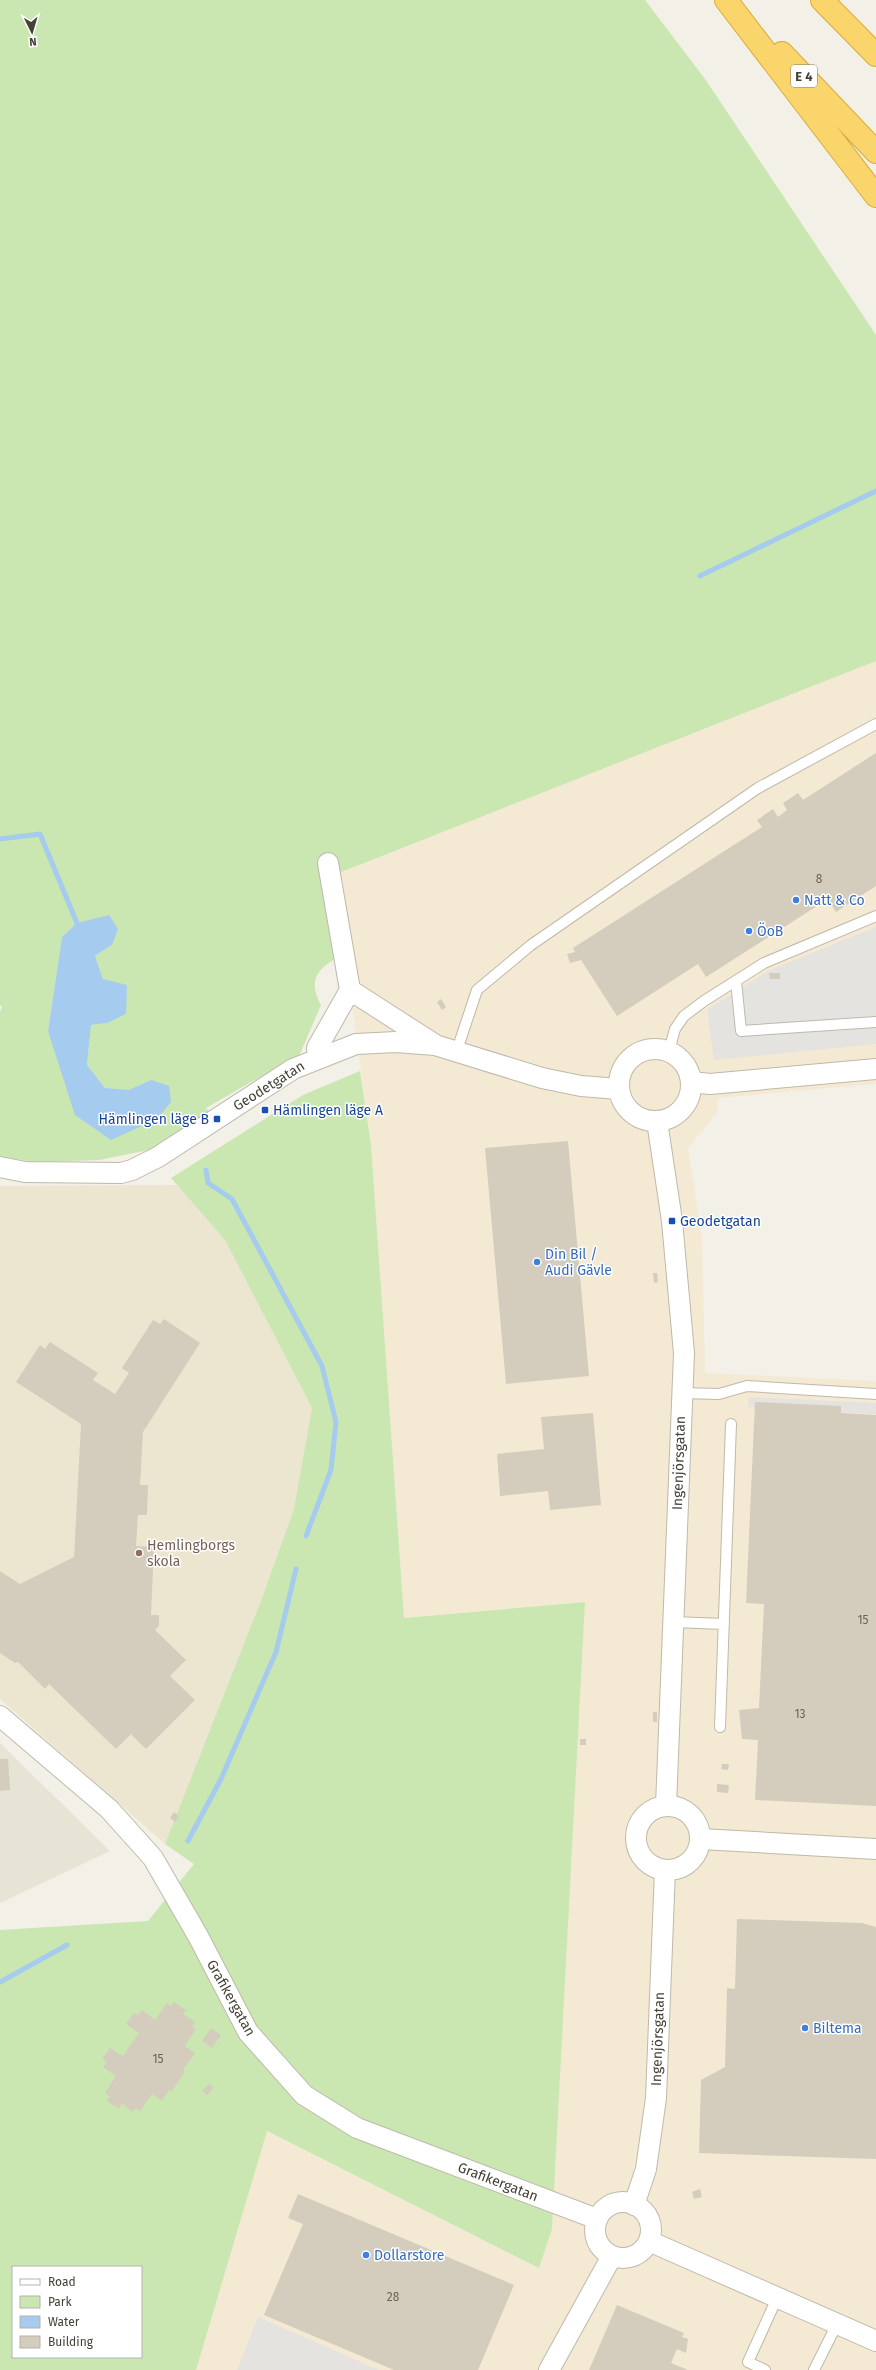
<svg xmlns="http://www.w3.org/2000/svg" width="876" height="2370" font-family="'Fira Sans',sans-serif">
<style>
.residential{fill:#e7e3d5}
.commercial{fill:#f4e9d3}
.education{fill:#ece6d1}
.green{fill:#cae6b1;fill-rule:evenodd}
.parking{fill:#e4e3df}
.water{fill:#a5cbee}
.lines{fill:none;stroke-linecap:round;stroke-linejoin:round}
.stream{stroke:#a5cbee;stroke-width:5}
.building{fill:#d4cdbd}
.lane-casing{stroke:#beb9aa;stroke-width:12}
.street-casing{stroke:#beb9aa;stroke-width:22}
.highway-casing{stroke:#d9ab3b;stroke-width:24}
.lane{stroke:#fff;stroke-width:10}
.street{stroke:#fff;stroke-width:20}
.highway{stroke:#f9d56c;stroke-width:22}
.shop-dot{fill:#3f7fe0;stroke:#fff;stroke-width:1.5}
.transit-dot{fill:#1a4fb4;stroke:#fff;stroke-width:1.5}
.education-dot{fill:#8d6e63;stroke:#fff;stroke-width:1.5}
.labels{text-anchor:middle;dominant-baseline:central;stroke-width:3;stroke-linejoin:round;paint-order:stroke}
.number-label{font-size:12px;fill:#6a6458}
.shield{fill:#fff;stroke:#7e7a72;stroke-width:1}
.shield-label{font-size:13px;font-weight:bold;fill:#464136}
.shop-label{font-size:14px;fill:#366cbe;stroke:#fff;text-anchor:start}
.street-label{font-size:14px;fill:#464136;stroke:#fff}
.transit-label{font-size:14px;fill:#164399;stroke:#fff;text-anchor:start}
.education-label{font-size:14px;fill:#785e54;stroke:#fff;text-anchor:start}
</style>
<rect width="100%" height="100%" fill="#f3f0e7"/>
<!-- residential -->
<path class="residential" d="M0 1743 110 1851 0 1903Z"/>
<!-- commercial -->
<path class="commercial" d="M876 661V1084L718 1098 717 1113 688 1148 702 1240 705 1373 876 1381V2370H196L266 2131 539 2268 552 2229 585 1602 404 1618 371 1145 350 990 331 876Z"/>
<!-- education -->
<path class="education" d="M177 1185 225 1240 312 1408 295 1506 262 1598 165 1844 0 1699V1186Z"/>
<!-- green -->
<path class="green" d="M0 0H645L705 79 876 335V661L331 876 344 954C320 967 306 977 321 1005L300 1054 206 1108 213 1115 154 1149 99 1160 33 1162 0 1156V1012L2 1006H0ZM77 923 112 945 95 956 103 979 107 1023 91 1025 87 1065 105 1088 129 1091 151 1080 111 1140 48 1031 62 937Z
M360 1071 371 1145 404 1618 585 1602 552 2229 539 2268 267 2131 196 2370H0V1930L148 1921 194 1864 165 1844 262 1598 294 1509 312 1408 225 1240 171 1178 303 1095ZM13 2267H141V2357H13Z"/>
<!-- parking -->
<path class="parking" d="M876 927V1044L714 1060 707 1010 768 971Z
M749 1397 876 1403V1414L748 1407Z
M258 2317 379 2370H237Z"/>
<!-- water -->
<path class="water" d="M109 915 118 929 112 945 95 956 103 979 127 985 126 1014 107 1023 91 1025 87 1065 105 1088 129 1090 151 1080 169 1086 171 1102 157 1119 111 1140 75 1115 48 1031 62 937 77 923Z"/>
<g class="lines">
<!-- stream -->
<path class="stream" d="M700 576 876 491
M0 839 40 834 77 923 76 929
M206 1170 208 1183 232 1199 322 1366 336 1422 331 1470 306 1536
M188 1841 221 1779 276 1652 296 1569
M0 1982 67 1945"/>
</g>
<!-- building -->
<path class="building" d="M876 753V886L836 912 828 899 706 977 698 964 617 1016 581 960 570 963 567 954 575 952 573 948 762 827 757 820 773 809 778 817 787 810 783 803 798 793 803 800Z
M769 973H780V979H770Z
M441 999 446 1007 442 1010 437 1002Z
M568 1141 589 1376 506 1384 485 1148Z
M653 1273H657L658 1282 654 1283Z
M164 1319 200 1343 143 1432 140 1485H148L147 1515H138L136 1546 154 1547 151 1615H159V1626L155 1630 186 1660 170 1676 195 1700 146 1749 131 1734 116 1749 49 1684 45 1689 18 1662 15 1663 0 1653V1571L20 1584 74 1557 81 1424 16 1382 40 1345 45 1349 50 1342 98 1373 93 1380 115 1394 129 1373 122 1368 153 1320 160 1324Z
M755 1402 841 1406V1413L876 1415V1806L755 1800 758 1740 742 1739 739 1710 759 1708 764 1604 746 1603Z
M593 1413 601 1505 550 1510 548 1491 500 1496 497 1454 544 1449 541 1417Z
M653 1712H657V1722H653Z
M580 1739H586V1745H580Z
M0 1759H8L10 1790 0 1791Z
M722 1764H729L728 1770 721 1769Z
M717 1784 729 1785 728 1793 717 1792Z
M174 1812 179 1816 175 1822 170 1818Z
M737 1919 862 1923 876 1927V2159L699 2153 701 2080 725 2067 727 1988 735 1989Z
M174 2002 186 2010 183 2014 195 2022 192 2026 196 2029 185 2046 195 2053 183 2070 185 2072 172 2091 170 2089 162 2101 152 2094 140 2111 136 2108 133 2112 122 2104 119 2109 107 2101 110 2096 105 2093 116 2076 103 2067 107 2062 102 2059 110 2048 123 2056 139 2033 126 2024 134 2013 138 2015 142 2010 155 2020 167 2003 171 2006Z
M211 2028 221 2035 212 2048 202 2041Z
M209 2084 214 2088 207 2095 202 2091Z
M700 2189 702 2197 694 2199 692 2192Z
M298 2194 514 2285 478 2370H394L264 2315 303 2224 288 2218Z
M617 2305 684 2333 682 2337 688 2339 686 2353 677 2349 671 2363 688 2370H589Z"/>
<g class="lines">
<defs>
<path id="lane" d="M736 981 741 1031 876 1022
M669 1051 675 1029 684 1016 704 1001 764 963 876 916
M456 1053 477 990 531 945 758 788 876 724
M681 1393 719 1394 747 1386 876 1394
M673 1622 724 1624
M720 1727 731 1424
M765 2370 748 2362 777 2298
M814 2370 837 2324"/>
<path id="street" d="M328 863 350 990 434 1044
M619 1085a36 36 0 1 1 72 0a36 36 0 1 1-72 0Z
M318 1057 317 1048 350 990
M692 1082 710 1084 876 1069
M657 1121 672 1221 684 1353 666 1806
M0 1167 25 1172 121 1173 132 1170 158 1157 293 1069 356 1044 396 1042 435 1045 542 1078 581 1086 619 1089
M0 1716 109 1809 153 1858 198 1936 248 2032 304 2095 357 2128 597 2219
M636 1838a32 32 0 1 1 64 0a32 32 0 1 1-64 0Z
M701 1839 876 1849
M595 2230a28 28 0 1 1 56 0a28 28 0 1 1-56 0Z
M634 2205 646 2169 656 2098 665 1870
M649 2241 876 2341
M549 2370 612 2256"/>
<path id="highway" d="M726 0 876 196
M822 0 876 55
M782 53 876 152"/>
</defs>
<!-- lane casing -->
<use href="#lane" class="lane-casing"/>
<!-- street casing -->
<use href="#street" class="street-casing"/>
<!-- highway casing -->
<use href="#highway" class="highway-casing"/>
<!-- lane -->
<use href="#lane" class="lane"/>
<!-- street -->
<use href="#street" class="street"/>
<!-- highway -->
<use href="#highway" class="highway"/>
</g>
<!-- markers -->
<g class="shop-dot">
<circle cx="796" cy="900" r="4"/>
<circle cx="749" cy="931" r="4"/>
<circle cx="537" cy="1262" r="4"/>
<circle cx="805" cy="2028" r="4"/>
<circle cx="366" cy="2255" r="4"/>
</g>
<g class="transit-dot">
<rect x="261" y="1106" width="8" height="8" rx="2"/>
<rect x="213" y="1115" width="8" height="8" rx="2"/>
<rect x="668" y="1217" width="8" height="8" rx="2"/>
</g>
<circle class="education-dot" cx="139" cy="1553" r="4"/>
<g class="labels">
<!-- number labels -->
<g class="number-label">
<text x="819" y="879">8</text>
<text x="863" y="1620">15</text>
<text x="800" y="1714">13</text>
<text x="158" y="2059">15</text>
<text x="393" y="2297">28</text>
</g>
<!-- shield labels -->
<rect class="shield" x="791" y="65" width="26" height="22" rx="3"/>
<g class="shield-label">
<text x="804" y="76">E 4</text>
</g>
<!-- shop labels -->
<g class="shop-label">
<text x="804" y="900">Natt &amp; Co</text>
<text x="757" y="931">ÖoB</text>
<text x="545" y="1254">Din Bil /<tspan x="545" dy="16">Audi Gävle</tspan></text>
<text x="813" y="2028">Biltema</text>
<text x="374" y="2255">Dollarstore</text>
</g>
<!-- street labels -->
<g class="street-label">
<text transform="translate(269 1086) rotate(-32)">Geodetgatan</text>
<text transform="translate(679 1463) rotate(-88)">Ingenjörsgatan</text>
<text transform="translate(231 1998) rotate(61)">Grafikergatan</text>
<text transform="translate(658 2039) rotate(-88)">Ingenjörsgatan</text>
<text transform="translate(498 2182) rotate(21)">Grafikergatan</text>
</g>
<!-- transit labels -->
<g class="transit-label">
<text x="273" y="1110">Hämlingen läge A</text>
<text x="209" y="1119" text-anchor="end">Hämlingen läge B</text>
<text x="680" y="1221">Geodetgatan</text>
</g>
<!-- education labels -->
<g class="education-label">
<text x="147" y="1545">Hemlingborgs<tspan x="147" dy="16">skola</tspan></text>
</g>
</g>
<!-- legend -->
<rect x="12" y="2266" width="130" height="92" fill="#ffffff" stroke="#b5b3af"/>
<rect x="20" y="2279" width="20" height="6" fill="#ffffff" stroke="#b5b3af"/>
<text x="48" y="2286" font-size="12" fill="#464136">Road</text>
<rect x="20" y="2296" width="20" height="12" fill="#cae6b1" stroke="#b5b3af"/>
<text x="48" y="2306" font-size="12" fill="#464136">Park</text>
<rect x="20" y="2316" width="20" height="12" fill="#a5cbee" stroke="#b5b3af"/>
<text x="48" y="2326" font-size="12" fill="#464136">Water</text>
<rect x="20" y="2336" width="20" height="12" fill="#d4cdbd" stroke="#b5b3af"/>
<text x="48" y="2346" font-size="12" fill="#464136">Building</text>
<!-- north arrow -->
<g transform="translate(32 32) rotate(175)" stroke="#ffffff" stroke-width="3" paint-order="stroke">
<path d="M0-3L7 15L0 10L-7 15Z" fill="#464136"/>
<text y="-6" font-size="11" font-weight="bold" text-anchor="middle" fill="#464136">N</text>
</g>
</svg>
